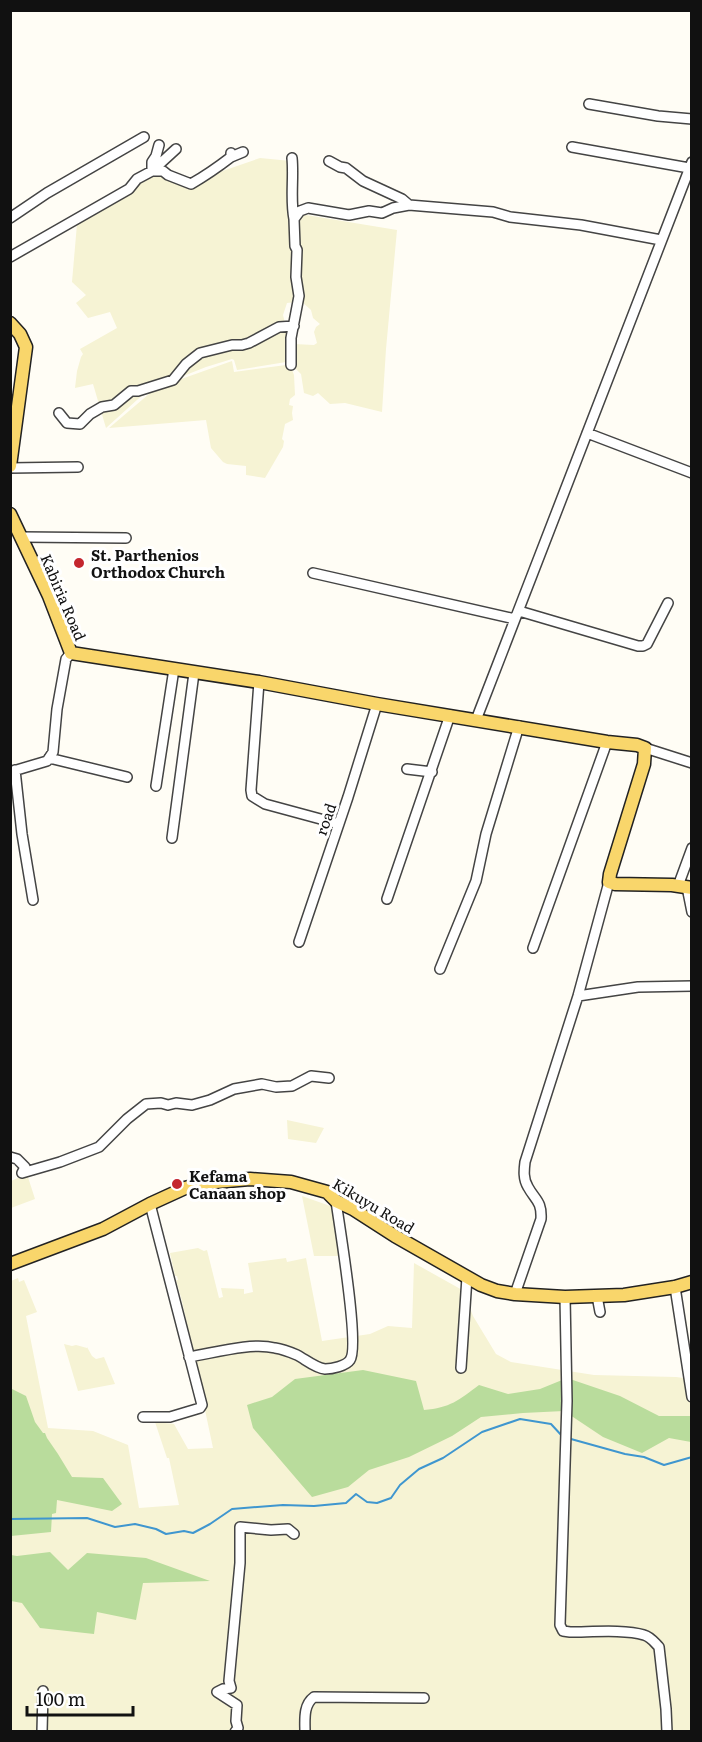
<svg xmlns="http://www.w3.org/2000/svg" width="702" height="1742" font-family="Literata,serif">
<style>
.farmland{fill:#f6f3d4}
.forest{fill:#b9dc9c}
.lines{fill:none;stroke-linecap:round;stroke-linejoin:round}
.stream{stroke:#3f96cf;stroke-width:2}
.minor-casing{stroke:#444;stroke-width:12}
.major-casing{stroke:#222;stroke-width:15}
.minor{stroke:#fff;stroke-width:9}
.major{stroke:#f9d66b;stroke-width:12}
.poi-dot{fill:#c4262e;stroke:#fff;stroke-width:2}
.labels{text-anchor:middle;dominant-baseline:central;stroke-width:6;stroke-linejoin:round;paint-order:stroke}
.poi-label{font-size:15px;font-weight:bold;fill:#111;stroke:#fff;text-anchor:start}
.street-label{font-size:15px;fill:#111;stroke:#fff}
</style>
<rect width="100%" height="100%" fill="#fffdf5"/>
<!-- farmland -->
<path class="farmland" d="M260 158 291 161 296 302 287 303 283 315 285 323 291 331 286 362 237 370 234 360 232 359 206 367 148 390 106 428 93 384 75 388 77 371 81 357 83 354 80 349 117 328 110 312 88 318 76 303 86 295 72 282 77 224 140 179 154 175 165 177 187 187 208 176Z
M300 214 397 230 386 349 382 412 345 403 330 404 318 393 313 396 304 393 301 374 296 369 292 356 294 344 314 345 317 343 314 332 316 327 320 324 313 318 311 310 302 302 298 244Z
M232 361 234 372 286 365 291 367 294 375 295 395 290 399 289 405 293 406 292 413 293 420 285 424 282 439 284 441 283 447 265 478 246 475V466L227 464 223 462 211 448 206 420 109 428 156 388Z
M287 1120 324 1128 316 1143 288 1139Z
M27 1174 35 1199 11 1208V1181Z
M302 1196 333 1207 339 1256H314Z
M198 1248 204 1251 207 1250 219 1298 223 1297 221 1288 244 1289V1294L253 1292 248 1263 286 1258 287 1262 306 1258 322 1341 370 1334 388 1326 412 1328 414 1263 464 1291 473 1316 496 1354 511 1362 594 1375 676 1377 691 1379V1731L11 1732V1281L18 1278 19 1282 24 1280 37 1312 26 1316 48 1428 93 1431 128 1445 139 1508 179 1505 169 1458H167L155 1422 174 1424 188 1449 213 1448 182 1301 176 1280H178L177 1276H175L170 1253Z
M64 1344 72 1346 76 1345 87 1348V1347L92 1356 96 1359 104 1357 115 1384 78 1391Z"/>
<!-- forest -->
<path class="forest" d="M363 1370 416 1381 424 1410C450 1408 459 1400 479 1385L508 1394 540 1389 567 1378 620 1396 659 1416H691V1442L669 1438 642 1453 603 1437 564 1411 523 1413 481 1417 452 1436 409 1457 369 1470 348 1487 312 1497 253 1428 247 1405 272 1397 295 1379Z
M10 1388 26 1396 35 1422 43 1433H45L47 1438 58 1454 72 1477 103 1478 122 1504 112 1511 57 1500 56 1513 52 1514 51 1532 11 1536Z
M50 1552 68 1570 87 1553 146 1558 210 1581 143 1583 136 1620 97 1612 94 1634 40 1628 22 1603 11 1601V1555L17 1556Z"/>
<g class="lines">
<!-- stream -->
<path class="stream" d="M571 1439 625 1454 644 1457 664 1465 692 1457
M10 1519 87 1518 115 1527 135 1524 156 1529 166 1534 184 1531 193 1533 210 1524 232 1509 283 1505 314 1506 346 1503 356 1494 367 1502 377 1503 391 1498 400 1485 419 1469 443 1458 482 1432 520 1419 551 1424 563 1437"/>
<defs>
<path id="minor" d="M589 104 658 116 692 119
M572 147 689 168
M231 157 243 152
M292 158C294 178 290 199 294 219
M329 161 340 167 346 168 363 181 402 199 409 205
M152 171H163L168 175 191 184C205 176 218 167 231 157V153
M152 171 176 149
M10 218 47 193 144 137
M10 257 129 189 137 179 152 171V162L156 156 159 145
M291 365V338L299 296 296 277 297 250 295 246 294 219 300 211 308 208 349 215 369 211 382 213 393 208 409 205 493 212 510 217 581 225 661 240
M59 413 67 423 80 424 90 414 102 407 114 405 131 391H138L173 380 186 364 200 353 232 345H242L249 343 279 327 294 326
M587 433 692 473
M10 468 78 467
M22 537 126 538
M313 573 515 619
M519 611 638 646H643L647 644 668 603
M259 682 251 790 252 796 265 804 339 824
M476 720 692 162
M645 748 692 763
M49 758 127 777
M407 769 432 772
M15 770 22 834 33 900
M10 772 47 761 53 752 57 709 66 659 71 653
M156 786 174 669
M172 838 194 673
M678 886 692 848
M687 887 692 912
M387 899 450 715
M299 942 348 797 377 704
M533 948 607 742
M440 969 476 881 486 834 519 726
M578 996 638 987 692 986
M10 1157 17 1159 25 1167 22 1173 60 1162 99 1147 127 1119 146 1104 161 1103 168 1105 176 1103 192 1105 210 1100 234 1089 262 1084 276 1087 292 1086 311 1076 329 1078
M675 1287 692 1397
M515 1294 541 1219C542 1201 535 1200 528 1187 523 1179 524 1170 525 1162L578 996 609 882
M597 1296 600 1312
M565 1297 567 1401 560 1625 563 1631 570 1632C591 1632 625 1629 644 1635 651 1637 654 1642 659 1647L666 1709 667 1732
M189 1357C214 1353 251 1342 275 1348 282 1349 290 1352 297 1355 305 1359 315 1368 325 1369 332 1369 346 1366 350 1360 360 1347 339 1224 336 1201
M461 1368 467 1277
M143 1417H170L200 1408 202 1405 150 1204
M42 1732 43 1691
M235 1732 238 1728 236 1721 237 1705 217 1692 223 1689 231 1688 229 1681 240 1563V1527L271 1530 288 1529 294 1534
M305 1732C305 1720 303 1705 314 1697L424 1698"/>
<path id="major" d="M10 323 20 334 26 347 10 466
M10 514 49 596 71 653 259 682 377 704 607 742 637 745 645 748 644 764 610 874 609 882 615 884 672 885 692 888
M10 1264 103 1229 150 1204 185 1188 204 1183 250 1179 291 1182 327 1192 336 1201 353 1209 395 1236 481 1285 497 1291 515 1294 565 1297 624 1295 675 1287 692 1282"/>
</defs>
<!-- minor casing -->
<use href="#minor" class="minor-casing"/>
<!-- major casing -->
<use href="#major" class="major-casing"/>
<!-- minor -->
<use href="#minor" class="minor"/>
<!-- major -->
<use href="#major" class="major"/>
</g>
<!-- markers -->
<g class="poi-dot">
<circle cx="79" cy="563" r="6"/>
<circle cx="177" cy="1184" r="6"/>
</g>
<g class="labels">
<!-- poi labels -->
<g class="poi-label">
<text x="91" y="554">St. Parthenios<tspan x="91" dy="17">Orthodox Church</tspan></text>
<text x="189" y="1175">Kefama<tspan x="189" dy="17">Canaan shop</tspan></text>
</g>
<!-- street labels -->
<g class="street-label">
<text transform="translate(64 597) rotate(67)">Kabiria Road</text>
<text transform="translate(325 819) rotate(-71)">road</text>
<text transform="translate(374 1205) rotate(31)">Kikuyu Road</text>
</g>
</g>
<!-- border -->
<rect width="702" height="1742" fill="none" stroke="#111111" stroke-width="24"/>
<!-- scale -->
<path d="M27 1706v9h106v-9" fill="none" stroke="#111111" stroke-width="3"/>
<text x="36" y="1706" font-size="18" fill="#111111" stroke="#ffffff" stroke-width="4.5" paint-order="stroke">100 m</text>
</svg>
